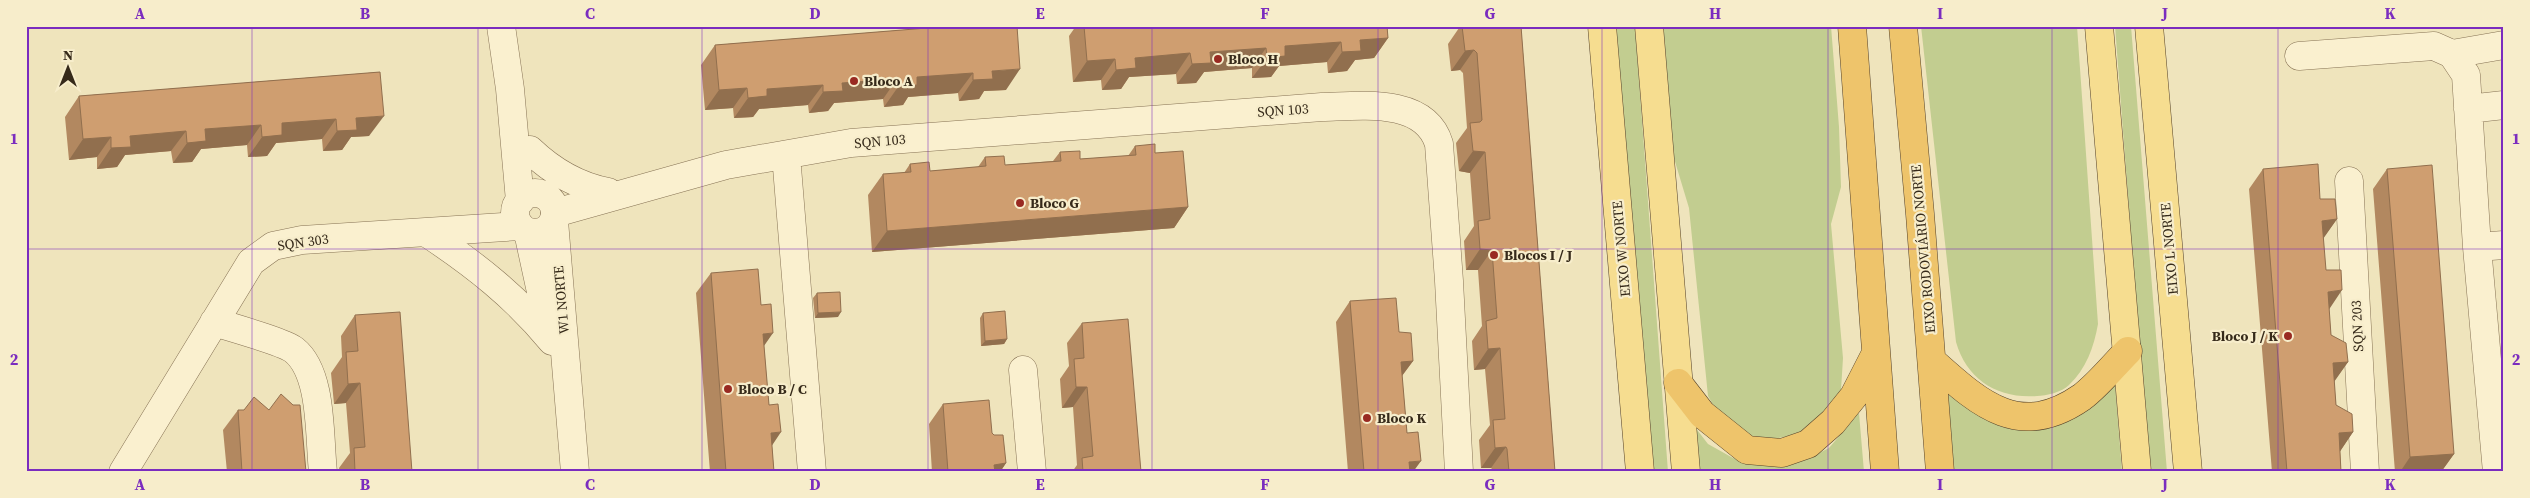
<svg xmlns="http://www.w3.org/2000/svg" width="2530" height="498" font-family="'Source Serif 4',serif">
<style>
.green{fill:#c2cd90}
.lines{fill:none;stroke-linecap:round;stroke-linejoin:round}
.minor-casing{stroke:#877355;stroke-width:29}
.tertiary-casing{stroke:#877355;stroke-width:29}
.primary-casing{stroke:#54412a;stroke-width:29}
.trunk-casing{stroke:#54412a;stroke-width:29}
.minor{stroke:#faf0cf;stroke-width:28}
.tertiary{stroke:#faf0cf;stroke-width:28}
.primary{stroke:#f6dd90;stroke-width:28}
.trunk{stroke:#eec46b;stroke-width:28}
.wall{fill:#b28860}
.shaded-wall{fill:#916f4e}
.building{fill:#cf9e70;stroke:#916f4e}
.grid{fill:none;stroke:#7b2cbf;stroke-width:1;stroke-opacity:0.55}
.poi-dot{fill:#992a22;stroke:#f7edcb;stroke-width:2}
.labels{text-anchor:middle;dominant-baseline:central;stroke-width:4.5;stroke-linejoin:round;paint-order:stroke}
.poi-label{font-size:14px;font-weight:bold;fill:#362a1a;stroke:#f7edcb;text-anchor:start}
.street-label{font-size:14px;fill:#362a1a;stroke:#f7edcb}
.neatline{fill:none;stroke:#7b2cbf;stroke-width:2}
.grid-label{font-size:16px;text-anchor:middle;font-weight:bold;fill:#7b2cbf}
</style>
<rect width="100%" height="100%" fill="#efe4bc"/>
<!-- green -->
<path class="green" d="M1615 26H1635L1668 472H1651Z
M1661 26H1831L1839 127 1841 187 1831 224 1843 358 1841 390 1826 414 1801 434 1767 440 1748 436 1721 418 1708 396 1689 208 1670 145Z
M1921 26H2077L2098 324C2094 347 2086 369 2069 385 2062 392 2046 396 2037 396 1998 399 1967 380 1956 342Z
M2115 26H2131L2167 472H2149Z
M2114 370 2122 472H1953L1946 382 2010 422Z
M1859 413 1864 472H1697L1691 422 1708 444 1733 458 1749 464 1815 455 1829 448Z"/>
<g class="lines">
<defs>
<path id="minor" d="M2452 54 2504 45
M2299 56 2434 46 2452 54 2466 75 2477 247 2497 472
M2468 109 2504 105
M786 155 812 472
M2349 181 2365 472
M555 213 726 165 851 143 1322 107C1360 106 1425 97 1439 144L1449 281 1459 472
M2477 247 2504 245
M214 322C230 327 284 342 294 350 323 373 319 437 323 472
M1023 370 1032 472
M123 472 251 262 273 246 302 240 520 226"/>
<path id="tertiary" d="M501 26 510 89 520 201
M530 150C553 172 577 186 608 192
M515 213a20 20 0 1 1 40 0a20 20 0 1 1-40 0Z
M554 221 575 472
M528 232 548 324
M427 233C474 264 516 297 552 341"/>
<path id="primary" d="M1602 26 1640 472
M1649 26 1686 472
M2099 26 2137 472
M2149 26 2188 472"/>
<path id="trunk" d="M1852 26 1885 472
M1903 26 1920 214 1940 472
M1932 361C1979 403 2019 441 2082 397 2099 384 2113 366 2128 351
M1678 383 1702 414 1747 450 1782 453 1808 444 1833 422 1854 396 1876 353"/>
</defs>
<!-- minor casing -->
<use href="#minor" class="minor-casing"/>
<!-- tertiary casing -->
<use href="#tertiary" class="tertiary-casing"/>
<!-- primary casing -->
<use href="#primary" class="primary-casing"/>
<!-- trunk casing -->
<use href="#trunk" class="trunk-casing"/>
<!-- minor -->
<use href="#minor" class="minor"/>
<!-- tertiary -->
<use href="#tertiary" class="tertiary"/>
<!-- primary -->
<use href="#primary" class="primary"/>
<!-- trunk -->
<use href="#trunk" class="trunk"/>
</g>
<!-- wall -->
<path class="wall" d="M952 26 1006 90 984 91 979 99 959 101 958 93 908 97 903 105 884 107 883 99 834 103 828 111 809 113 808 105 759 109 753 117 734 118 733 108 705 110 701 65 715 45Z
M1076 26H1387L1388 38 1374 58 1355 60 1347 71 1328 73 1327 62 1279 66 1271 77 1252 78V68L1204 72 1196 83 1177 84 1176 74 1129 77 1121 89 1102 90 1101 80 1073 82 1069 36Z
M1459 26H1521L1555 472H1493V470L1491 468H1481L1479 440 1490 425 1485 369 1474 370 1472 341 1482 326 1478 270H1466L1464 241 1474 226 1470 173 1459 171 1456 143 1467 128 1463 73 1460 70 1451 71 1448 44 1459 28Z
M380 72 369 136 351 137 342 150 323 151 322 139 276 143 267 156 248 157 247 145 201 149 192 162 173 163 171 151 125 155 117 167 97 169V157L69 160 65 117 79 96Z
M1135 146 1155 153 1188 207 1174 228 872 252 868 195 883 174 904 173 910 164 930 171 978 167 985 157 1005 165 1053 161 1060 152 1080 159 1128 156Z
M2263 169 2337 219 2323 238 2331 335 2348 362 2334 381 2336 405 2353 432 2340 451 2341 472H2272L2249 189Z
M2387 169 2454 454 2441 472H2395L2373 189Z
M711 273 764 346 774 472H710L696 293Z
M817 293 838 317 815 318 813 298Z
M1350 301 1399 332 1413 361 1402 376 1407 433 1413 472H1348L1336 322Z
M983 313 1007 339 1004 344 981 346 980 318Z
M355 315 412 472H340L339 468 350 453 346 403 334 404 331 373 342 357 341 336Z
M1082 323 1141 472H1072L1077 465 1073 407 1062 408 1060 379 1069 366 1067 343Z
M943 404 1006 463 1000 472H932L929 424Z
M238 410 306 472H227L223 430Z"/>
<!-- shaded-wall -->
<path class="shaded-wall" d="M1388 38 1374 58 1355 60 1347 71 1328 73 1342 52 1360 40Z
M1341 42 1327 62 1279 66 1271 77 1252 78 1267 58 1285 46Z
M1266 48 1252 68 1204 72 1196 83 1177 84 1192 64 1210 52Z
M1474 50 1460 70 1451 71 1465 51Z
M1190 53 1176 74 1129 77 1121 89 1102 90 1116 70 1135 58Z
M1115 59 1101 80 1073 82 1087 61Z
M1020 69 1006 90 984 91 979 99 959 101 973 80 992 71Z
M973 73 958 93 908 97 903 105 884 107 898 87 917 77Z
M897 79 883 99 834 103 828 111 809 113 823 92 842 83Z
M823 85 808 105 759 109 753 117 734 118 748 98 767 89Z
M747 88 733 108 705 110 719 90Z
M384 116 369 136 351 137 342 150 323 151 337 131 356 118Z
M336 119 322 139 276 143 267 156 248 157 262 137 282 123Z
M261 125 247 145 201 149 192 162 173 163 187 143 205 129Z
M186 131 171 151 125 155 117 167 97 169 111 148 130 136Z
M111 137 97 157 69 160 83 139Z
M1473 151 1485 152 1470 173 1459 171Z
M1188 207 1174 228 872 252 887 231Z
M2337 219 2323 239 2322 221Z
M1480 249 1492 250 1478 270H1466Z
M2342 290 2328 311V292Z
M841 312 838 317 815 318 818 313Z
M773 333 759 353 763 334Z
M1007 339 1004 344 981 346 985 341Z
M1500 348 1485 369 1474 370 1488 349Z
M1413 361 1398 381 1401 362Z
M2348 362 2334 382 2333 363Z
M360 383 346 403 334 404 348 384Z
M1076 387H1087L1073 407 1062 408Z
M781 432 767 453 771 433Z
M2353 432 2339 453V433Z
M1506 447 1491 468H1481L1495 448Z
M2454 454 2441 472H2400L2410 457Z
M1421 461 1413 472H1402L1409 462Z
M1006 463 1000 472H990L994 465Z"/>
<!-- building -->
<path class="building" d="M952 26H1017L1020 69 992 71 993 79 973 80V73L917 77V85L898 87 897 79 842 83 843 91 823 92V85L767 89V96L748 98 747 88 719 90 715 45Z
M1084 26H1387L1388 38 1360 40 1361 51 1342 52 1341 42 1285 46V56L1267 58 1266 48 1210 52 1211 63 1192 64 1190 53 1135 58 1136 68 1116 70 1115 59 1087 61Z
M1462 26H1521L1555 472H1509L1507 449 1506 447 1495 448 1493 420 1505 419 1500 348 1488 349 1486 321 1497 318 1492 250 1480 249 1478 221 1490 219 1485 152 1473 151 1470 123 1480 122 1482 120 1477 53 1474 50 1465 51Z
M380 72 384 116 356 118 357 130 337 131 336 119 282 123V135L262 137 261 125 205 129 206 141 187 143 186 131 130 136 131 147 111 148V137L83 139 79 96Z
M1155 144V153L1183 151 1188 207 887 231 883 174 911 172 910 164 929 162 930 171 986 166 985 157 1004 156 1005 165 1061 161 1060 152 1080 151V159L1136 155 1135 146Z
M2318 164 2320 199H2335L2337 219 2322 221 2326 270H2341L2342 290 2328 292 2331 335 2346 343 2348 362 2333 363 2336 405 2352 414 2353 432 2339 433 2341 472H2287L2263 169Z
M2432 165 2454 454 2410 457 2387 169Z
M758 269 761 305 771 304 773 333 763 334 769 405 778 404 781 432 771 433 774 472H726L711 273Z
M840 292 841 312 818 313 817 293Z
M1396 298 1399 332 1411 333 1413 361 1401 362 1407 433 1418 432 1421 461 1409 462 1410 472H1364L1350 301Z
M1005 311 1007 339 985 341 983 313Z
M400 312 412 472H355L354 448 365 447 360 383 348 384 346 352 358 351 355 315Z
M1128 319 1141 472H1083L1082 458 1093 456 1087 387H1076L1074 359 1084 358 1082 323Z
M281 394 293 405H300L306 472H242L238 410H244L254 397 269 410Z
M989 400 992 433 994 435H1003L1006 463 994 465 995 472H948L943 404Z"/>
<!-- grid -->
<path class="grid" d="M252 26V472M478 26V472M702 26V472M928 26V472M1152 26V472M1378 26V472M1602 26V472M1828 26V472M2052 26V472M2278 26V472M26 249H2504"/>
<!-- markers -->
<g class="poi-dot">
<circle cx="1218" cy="59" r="5"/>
<circle cx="854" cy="81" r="5"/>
<circle cx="1020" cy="203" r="5"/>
<circle cx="1494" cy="255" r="5"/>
<circle cx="2288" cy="336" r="5"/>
<circle cx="728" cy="389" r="5"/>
<circle cx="1367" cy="418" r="5"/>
</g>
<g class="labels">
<!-- poi labels -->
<g class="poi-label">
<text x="1228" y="59">Bloco H</text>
<text x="864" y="81">Bloco A</text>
<text x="1030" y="203">Bloco G</text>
<text x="1504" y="255">Blocos I / J</text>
<text x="2278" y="336" text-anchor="end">Bloco J / K</text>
<text x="738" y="389">Bloco B / C</text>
<text x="1377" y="418">Bloco K</text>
</g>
<!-- street labels -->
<g class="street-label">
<text transform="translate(1283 110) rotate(-4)">SQN 103</text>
<text transform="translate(880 141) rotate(-5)">SQN 103</text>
<text transform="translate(303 242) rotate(-8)">SQN 303</text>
<text transform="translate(1621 249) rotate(-95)">EIXO W NORTE</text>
<text transform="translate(1923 249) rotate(-95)">EIXO RODOVIÁRIO NORTE</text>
<text transform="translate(2169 249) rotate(-95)">EIXO L NORTE</text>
<text transform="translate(561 300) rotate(-95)">W1 NORTE</text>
<text transform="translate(2357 326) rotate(-93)">SQN 203</text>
</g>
</g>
<!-- border -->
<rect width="2530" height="498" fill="none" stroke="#f7edcb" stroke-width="55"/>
<!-- north arrow -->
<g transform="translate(68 68)" stroke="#f7edcb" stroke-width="4" paint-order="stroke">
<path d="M0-4L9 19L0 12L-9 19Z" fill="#362a1a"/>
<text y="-8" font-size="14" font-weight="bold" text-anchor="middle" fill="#362a1a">N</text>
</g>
<rect x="28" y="28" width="2474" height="442" class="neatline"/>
<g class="grid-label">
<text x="140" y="19">A</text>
<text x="365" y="19">B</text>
<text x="590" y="19">C</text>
<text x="815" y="19">D</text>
<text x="1040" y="19">E</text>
<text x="1265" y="19">F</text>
<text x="1490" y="19">G</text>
<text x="1715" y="19">H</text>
<text x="1940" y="19">I</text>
<text x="2165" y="19">J</text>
<text x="2390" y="19">K</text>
<text x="14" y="144">1</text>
<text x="2516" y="144">1</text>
<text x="14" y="365">2</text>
<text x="2516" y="365">2</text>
<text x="140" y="490">A</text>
<text x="365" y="490">B</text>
<text x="590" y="490">C</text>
<text x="815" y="490">D</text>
<text x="1040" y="490">E</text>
<text x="1265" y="490">F</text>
<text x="1490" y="490">G</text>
<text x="1715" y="490">H</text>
<text x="1940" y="490">I</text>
<text x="2165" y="490">J</text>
<text x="2390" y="490">K</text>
</g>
</svg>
